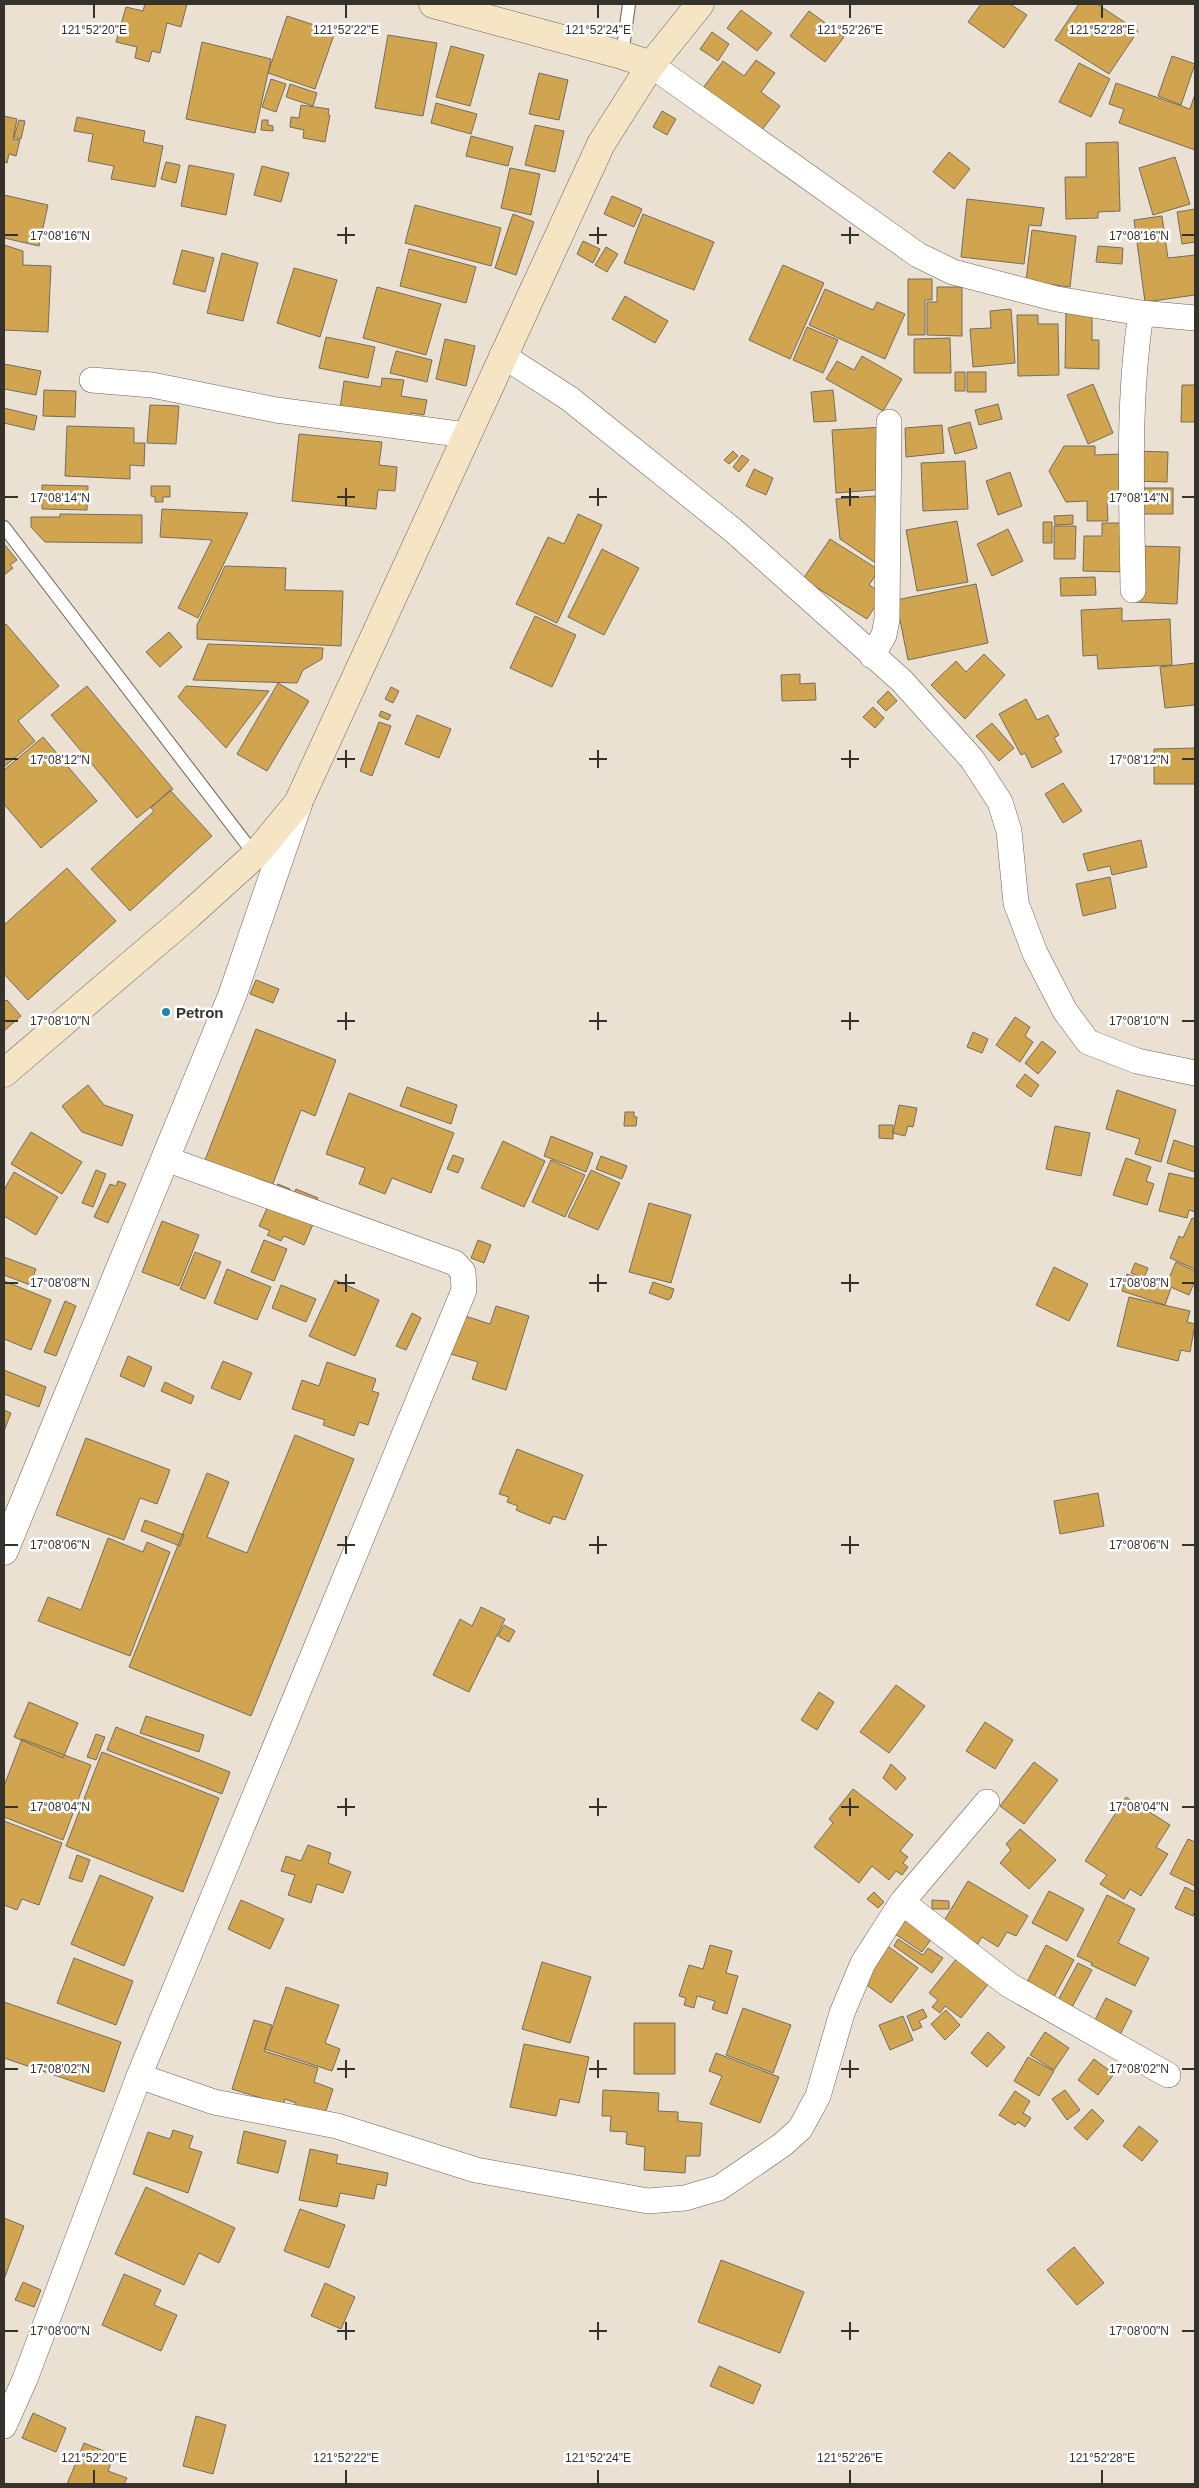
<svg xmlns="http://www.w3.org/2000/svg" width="1199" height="2488" font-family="Arial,sans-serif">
<rect width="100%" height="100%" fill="#eae1d2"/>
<path fill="#d1a44f" stroke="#756d5f" d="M145 4H187L181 27 167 23 160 53 152 51 149 62 135 58 137 47 116 42 126 7 143 11Z
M981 4H1010L1027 15 1004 48 968 22Z
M1079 4H1097L1138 31 1109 74 1055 40Z
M741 10 772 33 757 51 727 28Z
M809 11 844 37 825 62 790 36Z
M287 16 335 32 315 89 268 73Z
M712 32 729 44 718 61 700 49Z
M388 35 437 43 423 116 375 108Z
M202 42 271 59 255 133 186 119Z
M451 46 484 55 470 106 436 97Z
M1172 56 1195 64 1181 105 1158 96Z
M756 60 775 73 761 92 780 106 759 134 700 92 723 61 744 76Z
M1079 63 1110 79 1091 117 1059 102Z
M539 73 568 80 559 120 529 114Z
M271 79 286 84 276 112 262 107Z
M1116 83 1190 109 1195 94V150L1119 123 1124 109 1109 104Z
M290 84 317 93 313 106 286 97Z
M436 103 477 114 471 134 431 123Z
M301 105 329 109 328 115H330L325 142 303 138 304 130 290 127 291 117 299 118Z
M662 111 676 119 667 135 653 127Z
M4 116 17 119 13 139 20 140 16 156 9 154 7 163 4 162Z
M77 117 145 131 143 142 163 146 155 187 111 179 114 166 88 161 93 134 74 131Z
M19 120 25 121 21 139 14 137Z
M262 120H268V125L273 126V131L261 130Z
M535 125 564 131 555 172 525 165Z
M471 136 513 147 508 166 466 156Z
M1118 142 1120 211 1098 212V218L1066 219 1065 177H1086V143Z
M949 152 970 169 954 189 933 172Z
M1175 157 1190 204 1153 215 1139 168Z
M166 162 180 165 176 183 161 179Z
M189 165 234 174 226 215 181 206Z
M262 166 289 173 281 202 254 195Z
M510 168 540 174 531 215 501 208Z
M4 195 48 205 39 246 4 238Z
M612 196 642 209 634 227 604 214Z
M967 199 1044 208 1041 226 1029 225 1024 264 961 257Z
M415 205 501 228 491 266 405 243Z
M1195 209V242L1182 244 1177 212Z
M513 214 534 222 516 275 495 268Z
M643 214 714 242 694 290 624 263Z
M1162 216 1168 258 1195 255V295L1145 302 1134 220Z
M1032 230 1076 236 1070 287 1026 281Z
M583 241 600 249 593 263 577 254Z
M4 245 23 251V265L51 266 48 332 4 330Z
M1098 246 1123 248 1122 264 1096 262Z
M606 247 618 254 607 272 595 265Z
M409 249 476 267 466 303 400 286Z
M182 250 214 258 205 292 173 284Z
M222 253 258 263 243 321 207 313Z
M783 265 824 283 790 359 749 340Z
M294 268 337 280 320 337 277 323Z
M908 279H932V300H925V335H908Z
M377 287 441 304 426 355 363 338Z
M937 287H962V336L927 335V302H937Z
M825 289 873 310 877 302 905 314 885 359 809 325Z
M625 296 668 321 655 343 612 319Z
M1011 309 1015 363 973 367 970 329 991 328 990 311Z
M1066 311H1092V340H1099V369L1065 368Z
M1017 315H1038V324H1058L1059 375 1018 376Z
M807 327 838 340 823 373 793 360Z
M326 337 375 347 368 378 319 368Z
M950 338 951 373H914V339Z
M445 339 475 346 466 386 436 379Z
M396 351 432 360 427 382 390 373Z
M862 356 902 379 883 411 826 379 837 361 854 370Z
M4 364 41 371 36 395 4 389Z
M955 372H965V391H955Z
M967 372H986V392H967Z
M382 378 404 380 401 396 427 400 424 415 411 413 409 425 339 415 344 381 381 387Z
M1093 384 1113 433 1088 444 1067 395Z
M1182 385H1195V422H1181Z
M44 390 76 391 75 417 43 416Z
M833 390 836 421 814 422 811 392Z
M998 404 1002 419 979 425 975 410Z
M150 405 179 406 176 444 147 443Z
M4 408 37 416 34 430 4 423Z
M970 422 977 448 955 454 948 428Z
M942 425 944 453 906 457 905 428Z
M67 426 134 428V443H145L144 466 130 465V479L65 476Z
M884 427 888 489 836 493 832 430Z
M299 434 382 442 379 465 397 467 395 491 378 490 376 509 292 501Z
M1064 446H1095V455L1120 454 1121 501 1107 502 1108 521H1087V501L1066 502 1049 471Z
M733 451 738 456 729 464 724 460Z
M1134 451 1168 452 1167 482 1132 481Z
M742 455 749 460 739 472 733 467Z
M965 461 968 509 923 511 921 463Z
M754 469 773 478 766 495 746 486Z
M1010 472 1022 506 998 515 986 481Z
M42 485 88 486 87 510 42 509Z
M151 486H170V497H163V502H155V497L151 496Z
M1142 488H1173V514H1142Z
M875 496 880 566 840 539 836 499Z
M162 509 248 513 198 618 178 608 212 540 160 537Z
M60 514 142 515V543L45 542 31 527V517H60Z
M578 514 602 525 557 623 516 604 548 537 564 544Z
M1073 515V524L1055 525 1054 516Z
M957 521 968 582 917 591 906 530Z
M1043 522H1052V543H1043Z
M1102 523H1127V572L1083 571 1084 536H1102Z
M1054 526H1076L1075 559H1054Z
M1008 529 1023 561 992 576 977 544Z
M830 539 879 570 869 585 883 594 867 619 803 579Z
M4 544 17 560 10 565 13 568 4 575Z
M1136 546 1180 547 1177 604 1134 602Z
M602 549 639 568 604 635 568 617Z
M225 566 286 568 285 590 343 591 341 646 197 639V625Z
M1095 577 1096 595 1061 596 1060 578Z
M976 584 988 643 908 660 896 600Z
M1122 608V621L1170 619 1172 665 1098 669 1097 655 1083 656 1081 610Z
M535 616 576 635 552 687 510 668Z
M6 624 59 686 18 721 35 741 4 767V626Z
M169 632 182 647 160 667 146 652Z
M208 644 323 648 322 659 303 670 297 683 193 680Z
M984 654 1005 675 965 719 931 685 956 661 966 672Z
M1195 663V705L1165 708 1160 667Z
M800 674V684L815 683 816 700 782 701 781 675Z
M278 683 309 701 267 771 237 754Z
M87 686 173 789 137 818 51 715Z
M186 686 269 691 226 748 178 697Z
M391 687 399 691 393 703 385 699Z
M888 691 897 701 886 711 877 702Z
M1026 699 1037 720 1048 715 1059 735 1054 738 1062 752 1032 768 1025 753 1021 755 999 714Z
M873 707 884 718 875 728 863 717Z
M381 711 391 715 388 720 379 716Z
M417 715 451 729 439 758 405 744Z
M379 722 391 726 372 776 360 771Z
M992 723 1014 748 999 761 976 736Z
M43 737 97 801 41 848 4 804V770Z
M1195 748V784H1154V749Z
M1063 783 1082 811 1063 823 1045 794Z
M170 790 212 836 130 911 91 869 154 811 151 808Z
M1141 840 1147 867 1112 875 1110 866 1088 871 1083 854Z
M67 868 116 921 28 1000 4 974V925Z
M1110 877 1116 908 1083 916 1076 884Z
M256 980 279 989 273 1003 250 994Z
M7 1000 21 1016 4 1031V1001Z
M1015 1017 1030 1027 1025 1036 1033 1042 1020 1062 996 1045Z
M256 1029 336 1060 315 1116 301 1110 272 1186 205 1160Z
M973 1032 988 1039 982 1053 967 1047Z
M1042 1041 1056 1052 1038 1074 1025 1063Z
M1025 1074 1039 1085 1031 1097 1016 1086Z
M88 1085 104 1105 133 1115 122 1146 82 1132 62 1106Z
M407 1087 457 1105 451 1124 400 1106Z
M1117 1090 1176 1110 1161 1162 1135 1154 1140 1139 1106 1129Z
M349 1093 454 1133 431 1193 392 1178 385 1194 359 1184 365 1168 326 1154Z
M899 1105 917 1108 913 1127 908 1126 905 1136 893 1133Z
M625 1112H634V1117H637L636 1126H624Z
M879 1125H893V1139L879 1138Z
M1055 1126 1090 1133 1081 1176 1046 1169Z
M31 1132 82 1162 62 1194 11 1164Z
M551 1136 593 1153 586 1172 544 1156Z
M1174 1140 1195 1147V1172L1167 1163Z
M503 1141 545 1161 524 1207 481 1188Z
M453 1155 464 1159 458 1173 447 1169Z
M601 1156 627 1166 622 1179 596 1169Z
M1126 1158 1151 1167 1146 1181 1154 1184 1147 1205 1113 1195Z
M551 1160 585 1175 565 1217 532 1202Z
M96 1170 106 1174 93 1207 82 1203Z
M591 1170 620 1183 598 1230 568 1217Z
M14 1172 58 1197 36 1235 4 1216V1190Z
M1169 1173 1195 1179V1212L1189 1210 1187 1218 1159 1211Z
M118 1181 126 1184 108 1223 94 1217 110 1184 116 1186Z
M278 1184 290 1189 287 1195 293 1197 296 1189 318 1198 315 1206 320 1208 304 1245 284 1236 281 1241 267 1235 270 1231 259 1226Z
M649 1203 691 1215 671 1283 629 1272Z
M1192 1218 1195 1219V1269L1170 1258 1179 1236 1183 1238Z
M162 1221 199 1235 179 1286 142 1272Z
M264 1240 287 1249 274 1281 251 1272Z
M478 1240 491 1245 484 1263 471 1258Z
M195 1252 221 1262 205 1299 180 1289Z
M4 1257 36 1269 30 1285 4 1275Z
M1176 1262 1195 1271V1281L1189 1295 1166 1285Z
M1135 1263 1148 1268 1144 1278 1131 1273Z
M1054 1267 1088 1284 1069 1321 1036 1305Z
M227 1269 271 1287 257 1320 214 1303Z
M1127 1274 1171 1288 1165 1305 1122 1291Z
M335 1280 379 1300 355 1356 309 1336Z
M4 1281 51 1300 31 1350 4 1339Z
M653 1282 674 1289 671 1298 668 1300 649 1293Z
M281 1285 316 1299 306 1322 272 1308Z
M1129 1297 1190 1311 1187 1322 1195 1324 1190 1352 1181 1350 1178 1361 1117 1346Z
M65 1301 76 1306 56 1356 44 1352Z
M496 1306 529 1316 506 1390 472 1379 478 1362 444 1352 456 1313 490 1324Z
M412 1313 421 1318 406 1350 396 1346Z
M128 1356 152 1367 144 1387 120 1376Z
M223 1361 252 1373 240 1400 211 1388Z
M327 1362 376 1379 372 1391 379 1393 368 1425 359 1422 354 1436 323 1425 325 1420 292 1409 302 1380 319 1386Z
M4 1370 46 1387 39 1407 4 1394Z
M165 1382 194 1396 191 1404 161 1391Z
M4 1410 11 1413 4 1431Z
M295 1435 354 1459 251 1716 129 1667 207 1473 229 1482 207 1537 247 1553Z
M86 1438 170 1470 157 1504 140 1498 124 1540 56 1515Z
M517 1449 583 1475 565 1520 553 1516 550 1524 516 1510 518 1506 507 1502 509 1497 499 1494Z
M1098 1493 1104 1526 1060 1534 1054 1501Z
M145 1520 184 1535 180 1546 141 1531Z
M108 1538 143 1552 147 1542 170 1552 130 1656 38 1621 48 1597 81 1610Z
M481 1607 505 1619 469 1692 433 1675 460 1619 472 1626Z
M504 1625 515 1631 509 1642 498 1636Z
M896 1685 925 1706 889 1753 860 1732Z
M819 1692 834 1702 817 1730 801 1720Z
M29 1702 78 1723 63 1758 14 1737Z
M146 1716 204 1735 199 1752 140 1733Z
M985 1722 1013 1740 995 1769 966 1751Z
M116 1727 230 1772 222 1794 107 1750Z
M96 1734 105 1737 96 1760 87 1757Z
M22 1739 91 1765 63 1840 4 1817V1786Z
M102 1752 219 1798 183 1892 66 1846Z
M1034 1762 1058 1780 1024 1824 1000 1806Z
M891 1764 906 1778 896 1790 883 1778Z
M853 1789 913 1835 900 1851 908 1857 903 1863 908 1867 902 1875 896 1871 889 1880 872 1866 859 1883 814 1847 833 1823 829 1819Z
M1126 1797 1170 1825 1156 1847 1168 1854 1141 1896 1130 1889 1124 1899 1100 1884 1107 1875 1085 1861Z
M4 1821 62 1843 39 1905 22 1899 17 1910 4 1905Z
M1020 1829 1056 1860 1029 1889 1000 1863 1011 1850 1006 1844Z
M1188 1839 1195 1842V1886L1170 1874Z
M308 1845 331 1853 328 1863 351 1872 343 1893 317 1884 311 1903 288 1895 295 1875 281 1871 286 1856 301 1861Z
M77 1855 90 1860 82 1882 69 1878Z
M100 1875 153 1897 124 1966 71 1944Z
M968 1881 1028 1916 1016 1936 1007 1932 998 1947 982 1937 976 1947 941 1926Z
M1185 1887 1195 1892V1910L1193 1916 1175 1908Z
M1049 1891 1084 1909 1067 1941 1032 1923Z
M874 1892 884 1902 878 1908 867 1899Z
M1107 1895 1135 1909 1118 1943 1149 1958 1135 1986 1091 1965 1092 1963 1077 1956Z
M241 1900 284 1919 270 1949 228 1929Z
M932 1900 949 1901V1909H932Z
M905 1920 932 1938 922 1952 895 1934Z
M898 1939 923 1955 928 1948 943 1958 932 1973 894 1946Z
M885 1944 918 1968 891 2003 864 1983Z
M710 1945 732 1951 726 1973 738 1976 727 2014 712 2009 715 2001 697 1996 694 2008 684 2005 686 1998 679 1996 689 1965 703 1969Z
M1046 1945 1074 1960 1050 2004 1023 1990Z
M961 1953 993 1978 961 2018 945 2006 940 2013 932 2007 938 2000 929 1993Z
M74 1958 133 1981 116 2025 57 2003Z
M542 1962 591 1977 570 2043 522 2029Z
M1078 1963 1092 1970 1071 2009 1057 2002Z
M286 1987 339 2005 325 2043 340 2049 332 2071 265 2049Z
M1106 1998 1132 2011 1119 2037 1093 2024Z
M4 2002 121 2042 104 2092 4 2058Z
M743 2008 791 2025 773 2073 726 2055Z
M923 2009 927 2017 919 2021 922 2027 913 2031 907 2016Z
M946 2010 960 2025 945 2040 931 2024Z
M903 2016 913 2040 890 2050 879 2025Z
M254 2020 272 2025 264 2051 318 2068 314 2082 333 2089 324 2117 295 2108 296 2103 285 2099 283 2105 232 2089Z
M634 2023H675V2074H634Z
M988 2032 1005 2047 987 2067 971 2053Z
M1045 2032 1069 2048 1054 2070 1030 2055Z
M524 2044 589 2057 579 2103 560 2099 556 2116 510 2107Z
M716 2053 779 2077 760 2123 710 2104 722 2076 709 2071Z
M1028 2057 1054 2071 1039 2096 1014 2081Z
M1094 2059 1114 2074 1098 2095 1078 2080Z
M603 2090 659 2093 658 2111 678 2112V2121L702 2123 700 2156H686L685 2173 644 2170 645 2147 626 2144 627 2132 610 2131 611 2116H602Z
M1065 2090 1080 2110 1067 2120 1052 2099Z
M1015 2091 1030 2101 1023 2113 1031 2118 1025 2127 1018 2122 1015 2125 999 2115Z
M1092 2109 1104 2121 1087 2140 1074 2128Z
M1139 2126 1158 2141 1142 2161 1123 2146Z
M173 2130 193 2136 189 2148 202 2152 188 2193 133 2174 148 2132 170 2139Z
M244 2131 286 2141 278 2173 237 2163Z
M310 2149 338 2155 336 2163 388 2173 386 2186 377 2184 374 2199 340 2193 337 2207 299 2200Z
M146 2187 235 2228 219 2263 199 2253 184 2285 115 2254Z
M300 2209 345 2225 329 2268 284 2251Z
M4 2218 24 2226 4 2279Z
M1074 2247 1104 2283 1077 2305 1047 2270Z
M721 2260 804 2292 780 2353 698 2322Z
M124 2274 161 2290 154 2305 177 2315 161 2351 102 2325Z
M23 2282 41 2290 34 2307 15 2300Z
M325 2283 355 2297 341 2329 311 2316Z
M719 2366 761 2385 753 2404 710 2386Z
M33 2413 66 2428 56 2452 22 2438Z
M196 2416 226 2425 213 2474 183 2466Z
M84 2443 114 2455 108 2471 127 2478 124 2484H67Z"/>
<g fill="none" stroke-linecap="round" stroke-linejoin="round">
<defs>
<path id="service" d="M622 55 629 4
M4 527 255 855"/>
<path id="minor" d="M651 65 918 255 953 272 1057 299 1141 313 1195 318
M502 355 570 399 734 531 902 681 972 759 1000 802 1009 831 1016 903 1035 953 1065 1011 1088 1042 1137 1061 1195 1073
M92 380 152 385 276 410 466 435
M1133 590C1132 497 1127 405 1141 313
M872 656 884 635 887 619 889 422
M902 1902 1009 1985 1168 2075
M139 2076 214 2102 337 2126 476 2170 648 2201 685 2198 719 2188 782 2145 800 2129 818 2096 842 2013 863 1963 902 1902 987 1802
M4 2426 25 2379 139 2076 464 1290 463 1272 455 1263 166 1159"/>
<path id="tertiary" d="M4 1551 232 996 298 804"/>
<path id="secondary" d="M433 4 622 55 651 65
M4 1073 189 915 255 855 298 803 601 144 651 65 700 4"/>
</defs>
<use href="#service" stroke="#6b6355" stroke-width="14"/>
<use href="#minor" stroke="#6b6355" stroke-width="26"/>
<use href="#tertiary" stroke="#6b6355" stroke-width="29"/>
<use href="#secondary" stroke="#6b6355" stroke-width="29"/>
<use href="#service" stroke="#fff" stroke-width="12"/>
<use href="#minor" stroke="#fff" stroke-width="25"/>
<use href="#tertiary" stroke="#fff" stroke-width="28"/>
<use href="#secondary" stroke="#f5e5c5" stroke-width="28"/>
</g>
<path fill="none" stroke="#35322c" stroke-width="2" d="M94 5V18M346 5V18M598 5V18M850 5V18M1102 5V18M346 227V244M598 227V244M850 227V244M5 235H18M337 235H355M589 235H607M841 235H859M1182 235H1194M346 488V506M598 488V506M850 488V506M5 497H18M337 497H355M589 497H607M841 497H859M1182 497H1194M346 750V768M598 750V768M850 750V768M5 759H18M337 759H355M589 759H607M841 759H859M1182 759H1194M346 1012V1030M598 1012V1030M850 1012V1030M5 1021H18M337 1021H355M589 1021H607M841 1021H859M1182 1021H1194M346 1274V1292M598 1274V1292M850 1274V1292M5 1283H18M337 1283H355M589 1283H607M841 1283H859M1182 1283H1194M346 1536V1554M598 1536V1554M850 1536V1554M5 1545H18M337 1545H355M589 1545H607M841 1545H859M1182 1545H1194M346 1798V1816M598 1798V1816M850 1798V1816M5 1807H18M337 1807H355M589 1807H607M841 1807H859M1182 1807H1194M346 2060V2078M598 2060V2078M850 2060V2078M5 2069H18M337 2069H355M589 2069H607M841 2069H859M1182 2069H1194M346 2322V2340M598 2322V2340M850 2322V2340M5 2331H18M337 2331H355M589 2331H607M841 2331H859M1182 2331H1194M94 2470V2483M346 2470V2483M598 2470V2483M850 2470V2483M1102 2470V2483"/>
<circle fill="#1f85af" stroke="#fff" stroke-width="2" cx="166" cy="1012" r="5"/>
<g text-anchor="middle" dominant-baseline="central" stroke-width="5" stroke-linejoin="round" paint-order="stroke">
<g font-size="15" font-weight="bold" fill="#35322c" stroke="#fff" text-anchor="start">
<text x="176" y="1012">Petron</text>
</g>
</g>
<g font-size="12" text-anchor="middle" fill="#35322c" stroke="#fff" stroke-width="5" stroke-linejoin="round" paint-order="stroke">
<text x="94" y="34">121°52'20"E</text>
<text x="346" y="34">121°52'22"E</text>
<text x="598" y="34">121°52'24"E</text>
<text x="850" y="34">121°52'26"E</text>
<text x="1102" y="34">121°52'28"E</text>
<text x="60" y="240">17°08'16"N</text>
<text x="1139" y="240">17°08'16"N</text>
<text x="60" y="502">17°08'14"N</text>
<text x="1139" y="502">17°08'14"N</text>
<text x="60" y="764">17°08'12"N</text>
<text x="1139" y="764">17°08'12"N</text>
<text x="60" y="1025">17°08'10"N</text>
<text x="1139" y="1025">17°08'10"N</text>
<text x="60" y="1287">17°08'08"N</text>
<text x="1139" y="1287">17°08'08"N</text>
<text x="60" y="1549">17°08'06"N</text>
<text x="1139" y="1549">17°08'06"N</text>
<text x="60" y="1811">17°08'04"N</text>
<text x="1139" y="1811">17°08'04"N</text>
<text x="60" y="2073">17°08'02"N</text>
<text x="1139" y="2073">17°08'02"N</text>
<text x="60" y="2335">17°08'00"N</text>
<text x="1139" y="2335">17°08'00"N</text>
<text x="94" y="2462">121°52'20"E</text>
<text x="346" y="2462">121°52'22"E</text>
<text x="598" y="2462">121°52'24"E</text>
<text x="850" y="2462">121°52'26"E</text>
<text x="1102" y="2462">121°52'28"E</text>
</g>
<rect width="1199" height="2488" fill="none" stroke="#35322c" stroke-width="10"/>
</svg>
